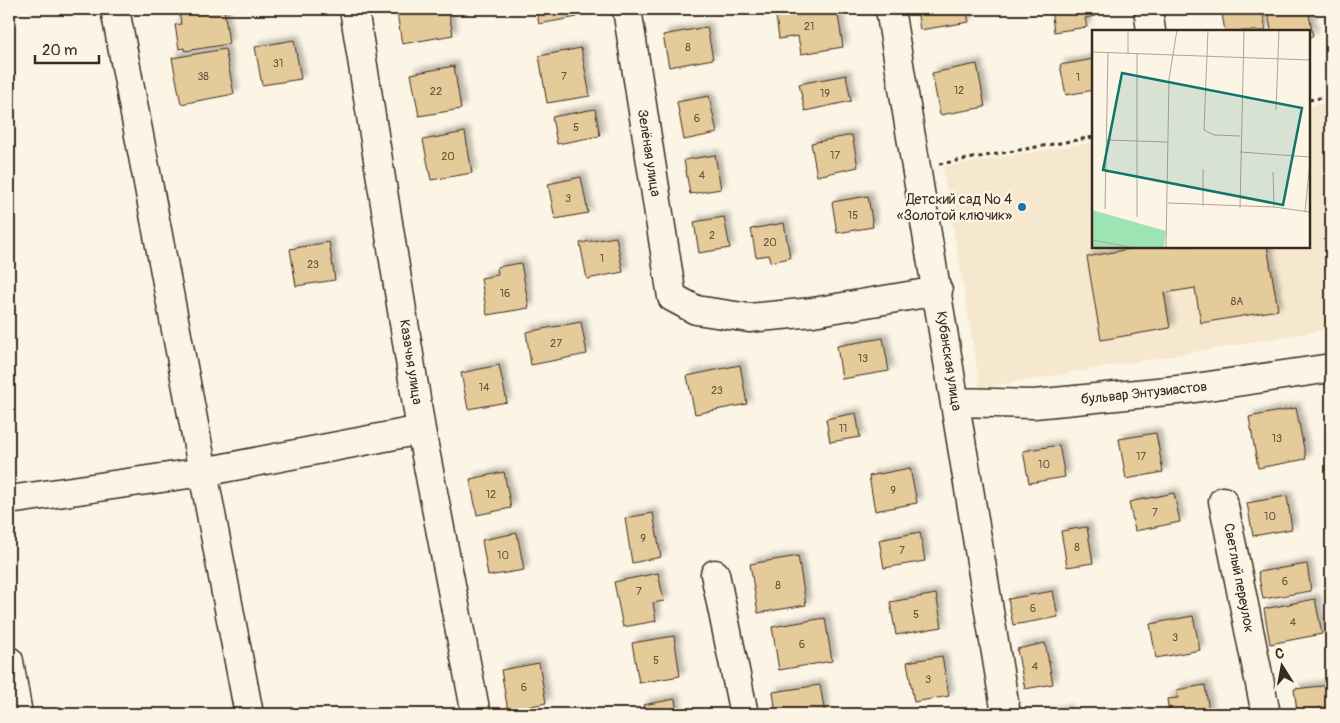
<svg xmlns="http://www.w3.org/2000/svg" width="1340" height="723" font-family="Pangolin,sans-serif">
<defs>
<filter id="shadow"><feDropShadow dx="4.5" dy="-4.5" stdDeviation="2.5" flood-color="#0004"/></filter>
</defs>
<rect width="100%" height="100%" fill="#fcf5e5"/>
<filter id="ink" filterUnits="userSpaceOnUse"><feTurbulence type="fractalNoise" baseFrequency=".02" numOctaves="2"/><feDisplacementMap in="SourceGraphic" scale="10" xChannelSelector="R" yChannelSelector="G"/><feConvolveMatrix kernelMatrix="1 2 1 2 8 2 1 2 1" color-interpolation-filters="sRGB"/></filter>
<g filter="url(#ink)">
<path fill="#f5e8ce" d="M1331 102V329L980 388 943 167 1094 142V246H1309V106Z"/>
<path fill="#e5ca9a" stroke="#3b2a1e" filter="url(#shadow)" d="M179 9H224L229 44 185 51 184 48 179 49 175 25 181 24Z
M423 9H448L453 35 402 44 397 13Z
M536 9H575L577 17 539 24Z
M822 9H837L843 47 801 54 798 36 779 39 776 16Z
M917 9H966L969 22 920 30Z
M1051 9H1094L1095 16 1085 18 1087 27 1054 32Z
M1221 9H1262L1266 31H1225Z
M1268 9H1308L1313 36 1309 37V31H1271Z
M707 27 713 59 669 67 663 35Z
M294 40 301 79 262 85 255 47Z
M581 48 590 96 547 103 539 56Z
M225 49 234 94 181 104 172 58Z
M1094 59V90L1066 95 1060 65Z
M977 64 985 107 940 115 932 73Z
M454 66 461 109 419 116 411 74Z
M846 75 851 101 805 111 799 84Z
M709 96 717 133 684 140 677 102Z
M595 109 600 136 557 144 552 117Z
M465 132 472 173 431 180 423 140Z
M852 135 858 167 817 176 811 143Z
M715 155 721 189 690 194 684 160Z
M581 177 588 213 555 219 548 184Z
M868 196 873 227 837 233 832 202Z
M724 217 730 248 699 253 694 222Z
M784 223 790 258 770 262 769 255 756 257 751 229Z
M616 237 623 272 587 279 580 243Z
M329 242 335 280 296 286 290 249Z
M1145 246H1267L1278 310 1201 323 1195 288 1164 293 1170 328 1101 340 1087 257Z
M521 263 529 308 487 315 481 278 498 275 497 267Z
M581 322 587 354 531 365 526 332Z
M883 338 889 371 842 379 837 346Z
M499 365 507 402 468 409 461 373Z
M740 365 747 404 695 414 687 376Z
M1296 408 1306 459 1258 468 1249 417Z
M856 413 860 437 830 442 826 419Z
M1156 433 1163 472 1126 479 1119 439Z
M1059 445 1065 477 1029 483 1023 451Z
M910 468 917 503 875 511 869 476Z
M504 472 511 508 477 515 470 479Z
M1174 493 1180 522 1135 531 1129 502Z
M1287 496 1292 529 1253 536 1247 503Z
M653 513 661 557 632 563 625 518Z
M1087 527 1093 563 1067 567 1061 531Z
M920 532 925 561 884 568 879 540Z
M517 533 524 570 488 576 482 540Z
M798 556 806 605 758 613 750 564Z
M1307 564 1311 591 1263 599 1258 572Z
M658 573 664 601 653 603 656 621 623 627 614 582Z
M1053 591 1058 617 1013 625 1008 599Z
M936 594 942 627 896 635 890 602Z
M1315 599 1322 634 1270 644 1264 609Z
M1193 616 1200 650 1156 658 1150 624Z
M825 618 832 661 779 670 772 627Z
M674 636 680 676 639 683 632 643Z
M1045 643 1053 684 1025 689 1017 649Z
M942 656 949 696 914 702 907 662Z
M539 663 546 703 508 711 501 670Z
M820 685 825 714H776L773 692Z
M1205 685 1209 712 1200 714H1169L1167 699 1178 698 1176 690Z
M1331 685V706L1297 711 1294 689Z
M675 699 677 714H645L643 705Z
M1068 710 1069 714H1040Z"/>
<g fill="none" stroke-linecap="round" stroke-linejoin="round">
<defs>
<path id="minor" d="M115 9 249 714
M354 9 421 430 476 714
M627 9 672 297 696 310 749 318 813 312 938 291
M890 9 1006 714
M1148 9 1151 31
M956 402 1034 404 1188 389 1331 368
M9 500 203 472 421 430
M1223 501 1266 714
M715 574 744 714
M9 661 18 714"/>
</defs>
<use href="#minor" stroke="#3b2a1e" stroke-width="31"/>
<path stroke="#3b2a1e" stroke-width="3" stroke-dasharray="4 4" stroke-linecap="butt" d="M1309 100 1331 96
M939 164 1094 137"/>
<use href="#minor" stroke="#fcf5e5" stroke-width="28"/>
</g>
</g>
<circle fill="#1f6fb2" stroke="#fcf5e5" stroke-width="2" cx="1022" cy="207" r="5"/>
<g text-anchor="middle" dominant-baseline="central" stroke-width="4.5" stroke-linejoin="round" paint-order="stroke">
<g font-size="11" fill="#66523d">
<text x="809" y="26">21</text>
<text x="688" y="47">8</text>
<text x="278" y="63">31</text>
<text x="203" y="76">38</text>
<text x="564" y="76">7</text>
<text x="1078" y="77">1</text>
<text x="959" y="90">12</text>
<text x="436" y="91">22</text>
<text x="825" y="93">19</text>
<text x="697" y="118">6</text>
<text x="576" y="127">5</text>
<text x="835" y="155">17</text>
<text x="448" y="156">20</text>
<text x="702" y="175">4</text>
<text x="568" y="198">3</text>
<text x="853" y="215">15</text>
<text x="712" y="235">2</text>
<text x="770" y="242">20</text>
<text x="602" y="258">1</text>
<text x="313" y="264">23</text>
<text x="505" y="293">16</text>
<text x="1237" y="301">8А</text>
<text x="556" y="343">27</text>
<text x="863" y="358">13</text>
<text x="484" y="387">14</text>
<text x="717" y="390">23</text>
<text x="843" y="428">11</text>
<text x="1277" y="438">13</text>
<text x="1141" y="456">17</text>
<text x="1044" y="464">10</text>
<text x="893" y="490">9</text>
<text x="491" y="494">12</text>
<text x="1155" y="512">7</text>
<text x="1270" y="516">10</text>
<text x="643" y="538">9</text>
<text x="1077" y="547">8</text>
<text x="902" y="550">7</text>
<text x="503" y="555">10</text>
<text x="1285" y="581">6</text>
<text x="778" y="585">8</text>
<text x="639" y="591">7</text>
<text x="1033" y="608">6</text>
<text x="916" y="614">5</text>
<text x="1293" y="622">4</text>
<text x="1175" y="637">3</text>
<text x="802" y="644">6</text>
<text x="656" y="660">5</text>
<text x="1035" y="666">4</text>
<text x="928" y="679">3</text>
<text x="524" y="687">6</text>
</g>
<g font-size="14" fill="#3b2a1e" stroke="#fcf5e5">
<text transform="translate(649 153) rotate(81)">Зелёная улица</text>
<text transform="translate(949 361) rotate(81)">Кубанская улица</text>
<text transform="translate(411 362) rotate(81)">Казачья улица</text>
<text transform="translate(1144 393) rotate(-6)">бульвар Энтузиастов</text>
<text transform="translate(1239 578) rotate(79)">Светлый переулок</text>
</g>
<g font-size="14" fill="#3b2a1e" stroke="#fcf5e5" text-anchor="end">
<text x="1012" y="199">Детский сад № 4<tspan x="1012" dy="16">«Золотой ключик»</tspan></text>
</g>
</g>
<g transform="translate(1092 30)">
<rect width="218" height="218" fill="#fcf5e5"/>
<path d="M0 180 74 201 72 217H0Z" fill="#9ce4b3"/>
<path fill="none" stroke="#afa495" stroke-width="1" d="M116 0 112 100 122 105 148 106M0 22 218 30M36 23V0M184 80 187 0M14 110 75 112M148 122 218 127M111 139V176M181 142 182 177M76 173 182 177 218 182M148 178 152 0M13 179 16 23M213 182 218 131M45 187V23M0 210 38 217M74 217 77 49 85 0"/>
<path fill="#0f766e" fill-opacity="0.15" stroke="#0f766e" stroke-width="2.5" d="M30 43 210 78 191 175 11 140Z"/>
<rect width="218" height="218" fill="none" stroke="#3b2a1e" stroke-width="2.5"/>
</g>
<rect width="1340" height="723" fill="none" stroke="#fcf5e5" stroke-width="30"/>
<rect x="15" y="15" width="1310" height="693" fill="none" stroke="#3b2a1e" stroke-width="2" filter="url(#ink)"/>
<g transform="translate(1282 666) rotate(349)" stroke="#fcf5e5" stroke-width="4" paint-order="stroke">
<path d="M0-4L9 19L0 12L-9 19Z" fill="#3b2a1e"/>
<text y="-8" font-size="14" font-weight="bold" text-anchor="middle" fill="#3b2a1e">С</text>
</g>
<path d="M35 55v8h64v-8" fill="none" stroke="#3b2a1e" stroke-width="2.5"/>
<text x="42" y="55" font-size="15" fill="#3b2a1e" stroke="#fcf5e5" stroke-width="4" paint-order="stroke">20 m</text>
</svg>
